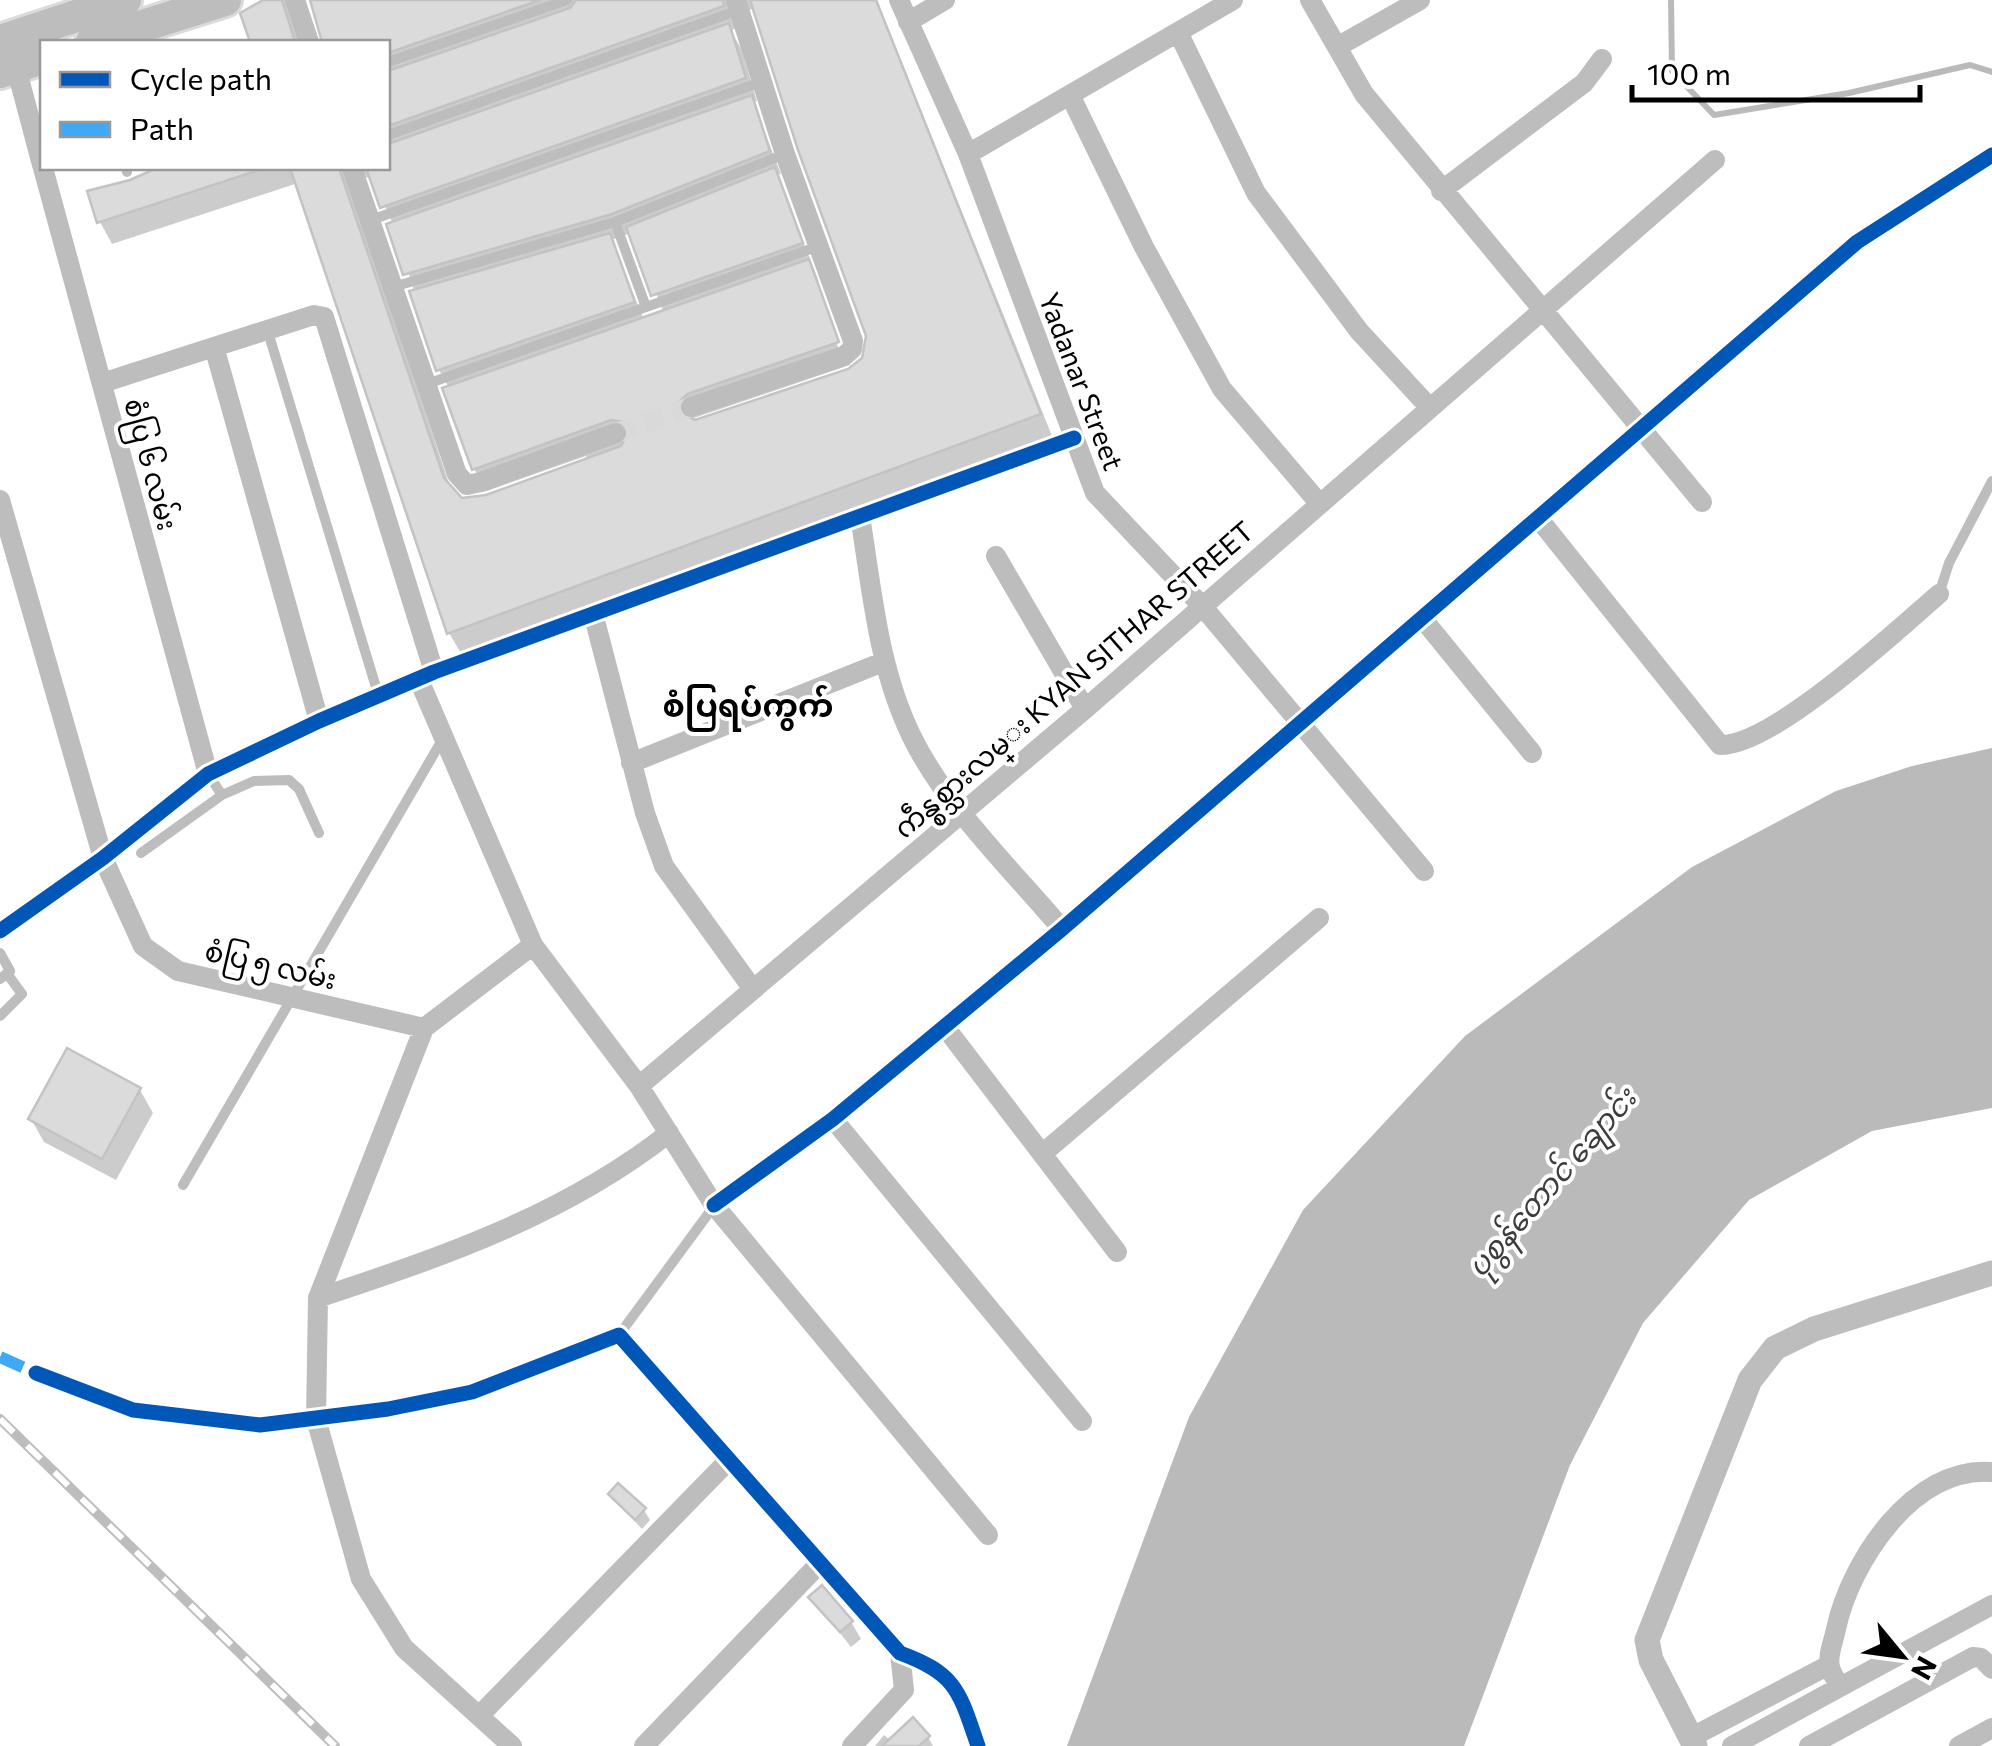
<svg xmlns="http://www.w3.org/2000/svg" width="1992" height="1746" font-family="Commissioner,'Noto Sans Myanmar',sans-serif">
<rect width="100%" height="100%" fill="#fff"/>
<path fill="#bababa" d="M1992 748V1108L1872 1131 1749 1200 1643 1323 1570 1465 1464 1746H1067L1189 1417 1303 1210 1465 1036 1692 867 1836 791 1912 766Z"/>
<path fill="#0003" fill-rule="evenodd" d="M270 0H285L295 17 298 42H252L243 13Z
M309 0H877L1052 436 462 655 449 633 298 183 112 244 100 222 131 183 173 168H388V42H323ZM755 8 868 336V352L850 371 692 424 691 419 850 365 845 353 841 355 814 282H819L777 175 781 174 753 102 757 101 741 48 730 30 735 29 737 14ZM362 176 372 179 393 224 439 370 449 388 474 469 487 491 586 456 588 461 469 501 452 492 350 188ZM631 233 664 313 644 320 611 240Z
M140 1090 153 1113 116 1180 44 1142 31 1119Z
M611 1495 644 1510 650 1520 642 1529Z
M812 1598 851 1622 861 1639 851 1647Z
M884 1735 891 1741 928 1737 933 1746H875Z"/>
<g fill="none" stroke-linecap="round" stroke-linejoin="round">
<path stroke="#bababa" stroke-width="6" d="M1671 0 1672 71 1714 115 1849 93 1970 65 1992 72"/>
</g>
<path fill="#dbdbdb" stroke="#c3c3c3" stroke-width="2.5" d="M263 0H282L295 42H250L240 13Z
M310 0H540L388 53V42H322Z
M576 0H723L724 6 388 126V71L570 8Z
M750 0H876L1041 414 447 634 290 168H339L444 478 462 498 486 495 621 446 629 429 624 422 611 420 472 470 442 388 809 259 839 342 687 394 678 403V412L695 420 848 369 862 358 866 336 798 150Z
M729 23 746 78 380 208 366 168H388V144Z
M752 95 770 151 612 214 403 275 386 224Z
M775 167 803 243 651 296 626 227Z
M157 168H255L256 171 97 223 87 191 130 180Z
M610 233 635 302 436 371 409 291Z
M67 1048 141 1088 102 1159 28 1119Z
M618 1483 646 1508 635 1520 608 1494Z
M822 1585 853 1621 840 1632 808 1597Z
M913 1717 930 1736 919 1746H882Z"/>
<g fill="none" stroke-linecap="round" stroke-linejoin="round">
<path stroke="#d9d9d9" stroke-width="20" stroke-dasharray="20 10" stroke-linecap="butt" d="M616 433 691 407"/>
<defs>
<path id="primary" d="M0 41 125 0
M92 42 225 0
M0 72 42 58"/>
</defs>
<use href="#primary" stroke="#dbdbdb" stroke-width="38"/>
<path stroke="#bdbdbd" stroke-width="10" d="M388 62 567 0
M388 135 739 10
M126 168 127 172
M371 220 764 81
M615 222 646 307 819 246
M393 287 615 222 785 154
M268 332 379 697
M427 384 646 307
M1939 594 1949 563 1992 481
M208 774 222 795 254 781 289 780 299 789 319 833
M141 853 222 795
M0 953 10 971 0 979
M0 1016 22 994 8 975
M183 1185 442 740
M619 1335 714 1206"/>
<path stroke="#bdbdbd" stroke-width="20" d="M295 0 309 42
M899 0 968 154 1095 493 1203 607 1424 871
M1310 0 1364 94 1702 502
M908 22 945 0
M1178 32 1256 193 1359 331 1430 408
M1337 47 1420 0
M16 67 42 165
M1070 95 1144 247 1222 389 1319 503
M968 154 1233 0
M43 168 208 774
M352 168 457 474 467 485 481 482 616 433
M1441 191 1584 83 1602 59
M215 350 319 721
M102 383 314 315 324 317 434 672
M691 407 844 356 852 349 853 341 785 154 736 0
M0 500 103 858 143 946 178 971 424 1028 533 945
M860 516C872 590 878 668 912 737 945 805 1013 871 1062 929
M1538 518 1720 745C1773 746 1896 631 1939 594
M996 556 1085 709
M593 613 645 813 664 866 752 988
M1422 618 1532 753
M419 680 533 945 639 1086 714 1205 988 1535
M631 763 883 662
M0 931 103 858 208 774 319 721 434 672 1074 438
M945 1027 1117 1252
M639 1086 1085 709 1715 160
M833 1119 1082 1421
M1042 1154 1319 918
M714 1205 833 1119 1062 929 1857 242 1992 155
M318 1298 424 1028
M36 1373 133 1410 260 1425 388 1409 472 1392 619 1335 900 1653C957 1674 959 1691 978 1746
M1992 1472C1913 1465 1850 1563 1836 1629 1834 1640 1827 1656 1830 1667 1831 1673 1837 1681 1840 1687L1992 1605
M480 1715 728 1461
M1690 1738 1829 1665
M512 1746 404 1648 361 1579 316 1419 318 1298C442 1257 565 1215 669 1133
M644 1746 820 1563
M852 1746 904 1690 900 1653
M1732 1746 1840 1687
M1809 1746 1973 1657 1981 1658 1992 1669
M1959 1746 1992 1728"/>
<path stroke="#bdbdbd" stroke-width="25" d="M1695 1746 1651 1660 1647 1640 1750 1380 1775 1348 1814 1329 1992 1273"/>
<use href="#primary" stroke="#bdbdbd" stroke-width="32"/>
<defs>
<path id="rail" d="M0 1419 335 1746"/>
</defs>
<use href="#rail" stroke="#bdbdbd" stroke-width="10"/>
<use href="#rail" stroke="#fff" stroke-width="6" stroke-dasharray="19" stroke-linecap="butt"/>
<path stroke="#3fa9f5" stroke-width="12" stroke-dasharray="25 12" stroke-linecap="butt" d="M0 1357 36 1373"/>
<defs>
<path id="cycleway" d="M0 931 103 858 208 774 319 721 434 672 1074 438
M714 1205 833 1119 1062 929 1857 242 1992 155
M36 1373 133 1410 260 1425 388 1409 472 1392 619 1335 900 1653C957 1674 959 1691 978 1746"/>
</defs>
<use href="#cycleway" stroke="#fff" stroke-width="21"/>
<use href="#cycleway" stroke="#0057b8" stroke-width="15"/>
</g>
<g text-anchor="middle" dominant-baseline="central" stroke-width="8" stroke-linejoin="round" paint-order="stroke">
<g font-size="28" fill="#000" stroke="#fff">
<text transform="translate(1082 381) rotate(69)">Yadanar Street</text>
<text transform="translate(152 464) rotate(75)">စံပြ ၆ လမ်း</text>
<text transform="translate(1073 679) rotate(-41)">ကဵန္စစ္သားလမ္း KYAN SITHAR STREET</text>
<text transform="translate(271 964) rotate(13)">စံပြ ၅ လမ်း</text>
</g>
<g font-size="30" font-style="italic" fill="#3d3d3d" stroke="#fff">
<text transform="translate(1550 1181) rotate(-49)">ပုစွန်တောင် ချောင်း</text>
</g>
<g font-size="32" font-weight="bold" fill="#000" stroke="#fff">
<text x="748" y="704">စံပြရပ်ကွက်</text>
</g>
</g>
<rect x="40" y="40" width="350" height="130" fill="#ffffff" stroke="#999999" stroke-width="2.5"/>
<rect x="60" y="72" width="50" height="15" fill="#0057b8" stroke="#999999" stroke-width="2.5"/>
<text x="130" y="90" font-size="30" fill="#000000">Cycle path</text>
<rect x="60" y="122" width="50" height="15" fill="#3fa9f5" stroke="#999999" stroke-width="2.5"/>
<text x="130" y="140" font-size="30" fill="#000000">Path</text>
<g transform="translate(1902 1656) rotate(119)" stroke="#ffffff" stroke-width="8" paint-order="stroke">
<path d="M0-8L18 38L0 25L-18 38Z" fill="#000000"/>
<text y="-15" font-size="28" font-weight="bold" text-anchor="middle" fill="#000000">N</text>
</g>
<path d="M1632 85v15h288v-15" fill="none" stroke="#000000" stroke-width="5"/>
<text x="1647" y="85" font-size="30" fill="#000000" stroke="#ffffff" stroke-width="8" paint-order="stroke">100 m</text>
</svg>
